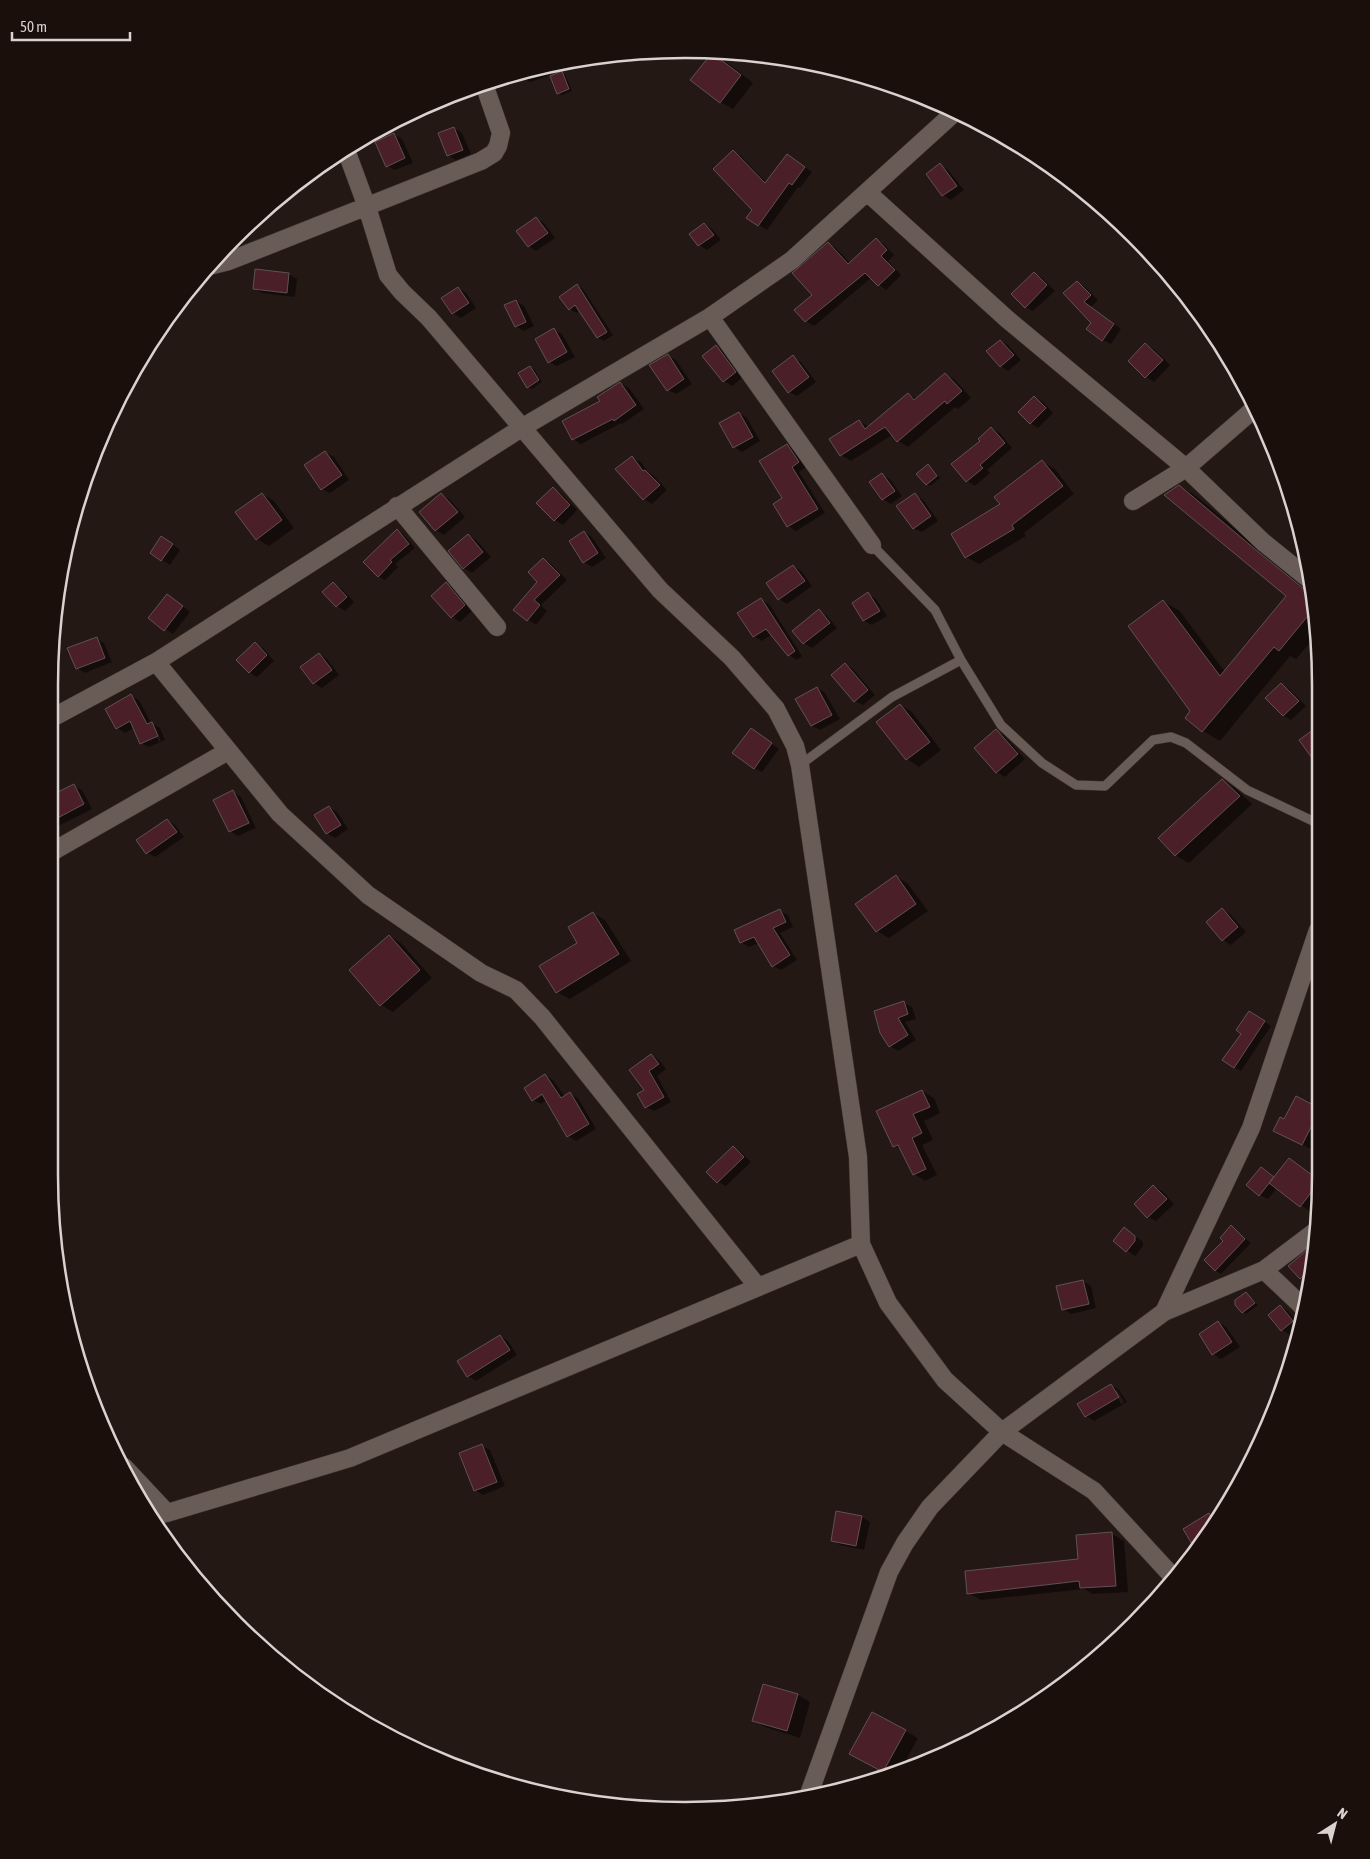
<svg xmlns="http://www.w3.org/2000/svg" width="1370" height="1859" font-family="'Asap Condensed',sans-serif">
<rect width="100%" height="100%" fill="#241814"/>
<path fill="#0007" fill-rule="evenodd" d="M712 54 725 61 753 83 733 109 720 102Z
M544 66 548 76 530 82 522 78 520 71Z
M561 72 565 74 572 91 562 95 558 93Z
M454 128 462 133 471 154 456 160 448 155Z
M394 134 402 139 413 163 395 170 387 166Z
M733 151 741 156 767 183 795 160 812 172 800 188 798 187 767 230 748 218 754 209Z
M940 165 948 170 964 190 951 200 943 195 928 174Z
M536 218 544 223 555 238 536 251 528 246Z
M704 224 712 229 721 240 707 250 699 245 691 235Z
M876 239 884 244 894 255 888 261 901 275 886 290 871 278 814 326 806 321 796 310 814 295 828 243 836 248 850 263Z
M1034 273 1042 278 1055 291 1033 311 1025 307Z
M289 274 297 279 295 297 262 293 254 288Z
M1077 282 1085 287 1098 300 1091 307 1121 329 1111 344 1103 340 1092 323 1065 293Z
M577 285 583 289 613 335 604 341 598 338 580 310 576 313 570 309Z
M458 288 466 293 476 308 461 318 453 313 443 298Z
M516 301 524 306 534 326 524 331 515 326Z
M554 330 562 334 575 357 557 366 549 362Z
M1001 341 1009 346 1021 360 1008 371 1000 366Z
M1146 345 1154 349 1170 365 1154 382 1146 377Z
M716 346 724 351 743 377 732 386 724 381Z
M668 356 676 360 692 384 676 394 668 390Z
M793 357 801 362 816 382 797 396 789 392Z
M530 367 534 369 542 382 532 389 528 387Z
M945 374 955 380 971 398 958 409 955 407 908 447 898 441 892 435 851 461 841 455 859 421 869 427 908 394 917 399Z
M620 383 629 388 644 409 622 424 621 423 581 444 573 439Z
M1035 397 1043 402 1053 413 1038 428 1030 423Z
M739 413 747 418 760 441 742 452 734 447Z
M992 428 1000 433 1012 448 987 470 990 473 975 486 967 481Z
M787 445 795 450 806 467 799 472 825 513 796 531 788 526 783 499Z
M326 453 334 457 349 480 330 493 322 489Z
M633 458 641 462 648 472 654 476 667 490 652 504 644 499 617 469Z
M1043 462 1055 469 1074 494 1024 533 1026 536 979 564 966 557 1001 504Z
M928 466 940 478 930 486 927 484Z
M882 475 890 479 902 496 891 504 883 499 871 482Z
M1180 486 1196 496 1314 594 1316 602V636L1296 659 1290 656 1220 741 1203 731 1187 718 1192 711 1164 602 1180 611 1225 672 1288 596Z
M553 489 561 493 577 510 563 525 555 520Z
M262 494 274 501 294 528 269 546 257 539Z
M441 494 449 499 465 517 444 535 436 530 421 513Z
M915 495 923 500 938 521 922 532 913 528Z
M397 531 403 534 415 548 395 564 398 567 385 580 378 576Z
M584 532 592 537 606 558 592 567 584 562Z
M468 535 476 540 491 557 472 573 464 568Z
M170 542 180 550 170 565 151 553Z
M543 559 551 564 567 580 541 605 547 611 536 625 515 610 538 582Z
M793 566 801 571 812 586 787 604 779 599Z
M333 584 341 588 354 602 345 611 337 606 324 592Z
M447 584 455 589 473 610 460 622 452 617Z
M868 594 876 599 887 616 872 625 864 621 853 603Z
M175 600 190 612 173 634 150 618Z
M761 600 769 604 802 656 797 660 789 655 772 634 762 641 754 636Z
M819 611 827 616 837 628 812 648 804 643 794 631Z
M96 638 104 643 112 662 85 673 77 668Z
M255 644 263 648 274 661 257 677 249 672Z
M319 654 327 659 339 675 322 688 314 683 302 667Z
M845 664 853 669 875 695 863 705 855 701Z
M1281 684 1289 689 1306 706 1291 720 1283 715Z
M817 688 825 693 840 719 820 730 812 726 797 699Z
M131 696 139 700 151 723 160 728 165 740 149 747 141 743 134 728 125 733 117 728ZM152 727H155L161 741 159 742Z
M900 705 912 712 941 750 919 767 907 759Z
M996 731 1004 735 1025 759 1005 777 997 772Z
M759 734 779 749 762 772 754 768Z
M1223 780 1235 788 1252 804 1189 863 1176 856 1160 838Z
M74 786 82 790 92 809 60 825 52 820 50 816V798Z
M233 792 241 797 256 828 238 836 230 831Z
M329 807 337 812 348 829 335 838 327 833Z
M167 820 175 825 184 837 155 857 147 853Z
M896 876 908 884 928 911 889 938 877 931Z
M1222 910 1230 914 1246 932 1231 945 1223 940Z
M780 911 788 915 793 927 780 933 797 960 781 970 773 966 759 943 749 947 741 942Z
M593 913 605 920 631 961 570 999 557 992Z
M390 936 402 944 432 978 393 1012 381 1005Z
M49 944 58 961 49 965Z
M49 1000 55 1009 49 1013Z
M904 1003 912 1007 916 1019 905 1022 916 1040 898 1051 890 1046 881 1032Z
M1256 1016 1271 1026 1241 1071 1234 1067Z
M651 1055 659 1060 666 1069 657 1076 671 1102 654 1111 646 1107V1091Z
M545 1075 553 1080 565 1097 570 1094 578 1098 596 1129 576 1141 568 1136 547 1100 541 1104 533 1100ZM546 1090 548 1092 535 1100V1097Z
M922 1091 934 1098 940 1113 924 1121 933 1140 922 1145 937 1175 925 1181 914 1174 902 1150 894 1146Z
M1296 1098 1319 1109V1131L1311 1149 1283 1135 1285 1121Z
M733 1147 741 1152 751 1162 726 1186 718 1182Z
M1289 1159 1320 1181V1202L1312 1213 1277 1188 1268 1199 1260 1195 1262 1168 1275 1177Z
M1154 1186 1162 1191 1174 1204 1156 1221 1148 1217Z
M1231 1227 1251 1243 1221 1274 1215 1270 1225 1241Z
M1125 1228 1143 1242V1246L1135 1256 1114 1241Z
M1307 1253 1312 1256 1307 1282 1301 1278Z
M1083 1281 1091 1286 1096 1308 1071 1314 1063 1309Z
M1246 1293 1258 1305 1246 1314 1243 1312Z
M1280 1306 1288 1311 1298 1324V1328L1290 1335 1282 1330Z
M1218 1322 1226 1327 1240 1347 1221 1359 1213 1354Z
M500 1336 508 1341 517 1355 476 1381 468 1376 459 1362Z
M1111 1385 1119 1390 1127 1402 1094 1421 1086 1416ZM1114 1390H1117L1124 1402 1121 1404Z
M482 1446 490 1450 505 1486 483 1495 475 1490Z
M1209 1515 1217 1519 1196 1548 1185 1530Z
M862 1517 870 1522 864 1550 840 1545 832 1540Z
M1112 1534 1124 1541 1128 1592 1093 1594 1084 1589 981 1600 969 1593 1079 1560Z
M763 1685 798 1695 810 1702 800 1738 765 1727 753 1720Z
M905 1731 918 1738 901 1769 886 1773 863 1761Z"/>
<path fill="#4a1f28" stroke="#615153" d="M712 53 741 75 720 103 690 80Z
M562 71 569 89 557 94 550 76Z
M454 127 463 150 447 156 438 133Z
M394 133 405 158 386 167 375 142Z
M733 150 765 183 787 154 805 167 792 185 789 183 758 226 746 218 752 210 713 169Z
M940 163 957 186 942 196 926 174Z
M536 217 548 233 528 247 516 231Z
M704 223 714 235 698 246 689 234Z
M876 238 887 250 881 256 895 270 878 286 865 273 805 322 794 310 812 295 792 273 828 242 848 264Z
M255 269 289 273 287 293 253 289Z
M1034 272 1047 285 1025 308 1011 294Z
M1077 281 1091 295 1084 302 1114 324 1102 341 1086 329 1091 323 1063 293Z
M577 284 607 332 597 338 575 305 569 310 559 297Z
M458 287 469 303 452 314 441 298Z
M516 300 526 322 515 327 504 305Z
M554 328 567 352 548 363 535 339Z
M1000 340 1014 355 1000 367 986 351Z
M1145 343 1163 360 1145 378 1128 361Z
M716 345 736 372 723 382 702 356Z
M668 354 684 379 667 391 649 365Z
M793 355 809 377 788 393 772 371Z
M530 366 539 380 527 388 518 373Z
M945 373 962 391 947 404 945 401 897 442 885 427 840 456 829 439 859 420 865 429 908 393 914 400Z
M620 382 636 405 614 421 613 419 572 440 562 421 600 401 597 397Z
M1034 396 1046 408 1030 424 1018 412Z
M739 412 753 437 733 448 719 423Z
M991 427 1005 443 980 465 983 468 966 482 951 464 980 441 978 439Z
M787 444 799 462 792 467 818 509 787 527 773 504 782 498 759 461Z
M325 451 342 475 321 490 304 465Z
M632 456 643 471 645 470 660 485 643 500 615 469Z
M1042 460 1063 486 1012 525 1014 529 965 558 951 534 1000 504 994 497Z
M928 464 937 476 926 485 916 474Z
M882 473 895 491 882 500 869 482Z
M1179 485 1256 550 1314 597 1316 602V606L1279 651 1274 647 1202 732 1185 718 1190 711 1128 626 1163 600 1220 676 1286 596 1164 495Z
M553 487 570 505 554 521 536 503Z
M262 493 282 520 256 540 235 512Z
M441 493 458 512 435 531 419 512Z
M915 493 931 516 913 529 896 506Z
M397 529 409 544 390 560 392 562 378 577 363 562Z
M584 531 598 553 583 563 569 541Z
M468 534 483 552 463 569 448 551Z
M161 536 173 544 161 561 150 553Z
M543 558 560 575 534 600 540 605 527 621 513 610 537 582 528 572Z
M793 565 805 581 778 600 766 583Z
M333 582 347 597 336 607 322 592Z
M446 582 465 605 451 618 431 596Z
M868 592 880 611 863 621 852 603Z
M167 594 183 606 164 631 148 618Z
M761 598 795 651 788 656 766 629 753 637 737 613Z
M819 609 830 623 803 644 792 631Z
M97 637 105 658 76 669 67 648Z
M255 642 267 655 249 673 236 660Z
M319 653 332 670 313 684 300 667Z
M845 663 868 690 854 702 831 675Z
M1281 683 1299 701 1283 716 1265 698Z
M817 687 832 715 811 726 795 699Z
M131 694 147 724 152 722 158 736 140 744 130 721 116 729 105 709Z
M900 704 930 742 906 760 876 722Z
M1317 727V765L1299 740Z
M751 728 772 743 754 769 732 753Z
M996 729 1018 754 996 773 974 748Z
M1222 779 1240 796 1175 856 1158 838Z
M74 784 84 804 50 822V796Z
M233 790 249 823 229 832 213 800Z
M329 806 341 825 326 834 314 815Z
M167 819 177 832 146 854 136 840Z
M896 875 916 904 876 932 855 904Z
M1222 908 1238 927 1222 941 1206 922Z
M780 909 786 922 773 928 790 955 772 967 754 937 740 943 734 930Z
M593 912 619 954 556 993 539 966 577 943 568 927Z
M389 935 420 970 380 1006 349 970Z
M904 1001 908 1014 898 1018 908 1035 889 1047 880 1033 874 1011Z
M1249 1011 1265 1021 1234 1068 1222 1060 1241 1034 1236 1030Z
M651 1054 659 1064 649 1071 664 1097 645 1108 637 1094 644 1090 629 1070Z
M545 1074 561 1098 570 1092 589 1124 567 1137 542 1094 532 1101 524 1088Z
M922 1090 930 1107 913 1114 922 1133 912 1138 926 1169 913 1175 898 1145 893 1147 876 1111Z
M1296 1096 1319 1108V1111L1302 1145 1273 1131 1280 1117 1284 1119Z
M733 1146 744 1157 717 1183 706 1172Z
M1289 1158 1320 1181 1300 1207 1269 1183Z
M1261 1167 1274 1177 1259 1196 1246 1185Z
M1153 1185 1167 1199 1147 1218 1134 1204Z
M1231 1225 1245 1239 1215 1271 1204 1260 1223 1241 1220 1238Z
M1124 1227 1135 1236V1241L1126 1252 1113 1241Z
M1306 1251 1312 1257 1309 1271 1300 1279 1288 1266Z
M1083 1280 1089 1304 1062 1310 1056 1286Z
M1246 1292 1255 1303 1242 1313 1235 1305V1300Z
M1280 1305 1293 1321 1281 1331 1268 1315Z
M1218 1321 1232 1342 1212 1355 1199 1334Z
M500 1335 510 1350 467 1377 457 1361Z
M1111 1384 1119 1397 1085 1417 1077 1404Z
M482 1444 497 1482 474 1491 459 1453Z
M836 1511 862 1516 856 1546 831 1541Z
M1209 1513 1214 1522 1195 1549 1183 1529Z
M1112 1532 1116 1586 1080 1588 1079 1581 967 1594 965 1571 1078 1559 1076 1535Z
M763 1684 798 1694 787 1731 752 1721Z
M872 1712 906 1730 883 1772 849 1754Z"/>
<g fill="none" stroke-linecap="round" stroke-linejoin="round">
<defs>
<path id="lane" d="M872 545 935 610 961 660 1001 725 1042 763 1076 785 1105 786 1153 740 1171 737 1186 743 1247 790 1317 823
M800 765 892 697 961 660"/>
<path id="street" d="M346 150 367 207 388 275 402 292 429 318 660 590 732 658 776 709 795 746 800 765 858 1157 861 1244 888 1303 945 1380 1002 1432 1094 1491 1174 1578
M867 192 1007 319 1186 468 1263 542 1310 580
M205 267 229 261 481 161 494 153 498 146 501 133 484 84
M710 317 872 545
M1133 501 1186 468 1254 409
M397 506 497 627
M156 662 280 814 368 895 481 973 516 990 542 1017 758 1287
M50 719 156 662 523 427 710 317 792 260 955 112
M50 853 228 751
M1264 1270 1302 1306
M1164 1312 1251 1128 1318 930
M124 1467 167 1513
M150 1516 167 1513 350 1458 861 1244
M809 1794 889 1572 905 1543 930 1507 1002 1432 1164 1312 1264 1270 1317 1230"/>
</defs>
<use href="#lane" stroke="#3d3533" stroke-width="10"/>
<use href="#street" stroke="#3d3533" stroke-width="19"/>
<use href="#lane" stroke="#695b55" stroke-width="9"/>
<use href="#street" stroke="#695b55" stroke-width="18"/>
</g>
<path d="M0 0H1370V1859H0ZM685 58H685A627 627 0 0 1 1312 685V1175A627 627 0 0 1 685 1802H685A627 627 0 0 1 58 1175V685A627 627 0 0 1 685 58Z" fill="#1a0f0b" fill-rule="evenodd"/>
<path fill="none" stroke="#dad2cf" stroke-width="2.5" d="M685 58H685A627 627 0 0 1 1312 685V1175A627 627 0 0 1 685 1802H685A627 627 0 0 1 58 1175V685A627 627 0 0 1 685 58Z"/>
<g transform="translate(1335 1824) rotate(36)" stroke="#1a0f0b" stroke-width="4" paint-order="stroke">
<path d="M0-4L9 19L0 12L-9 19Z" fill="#dad2cf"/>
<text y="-8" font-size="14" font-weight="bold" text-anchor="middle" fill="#dad2cf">N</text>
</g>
<path d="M12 32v8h118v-8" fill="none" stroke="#dad2cf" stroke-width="2.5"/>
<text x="20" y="32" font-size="15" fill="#dad2cf" stroke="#1a0f0b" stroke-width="4" paint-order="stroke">50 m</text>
</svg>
